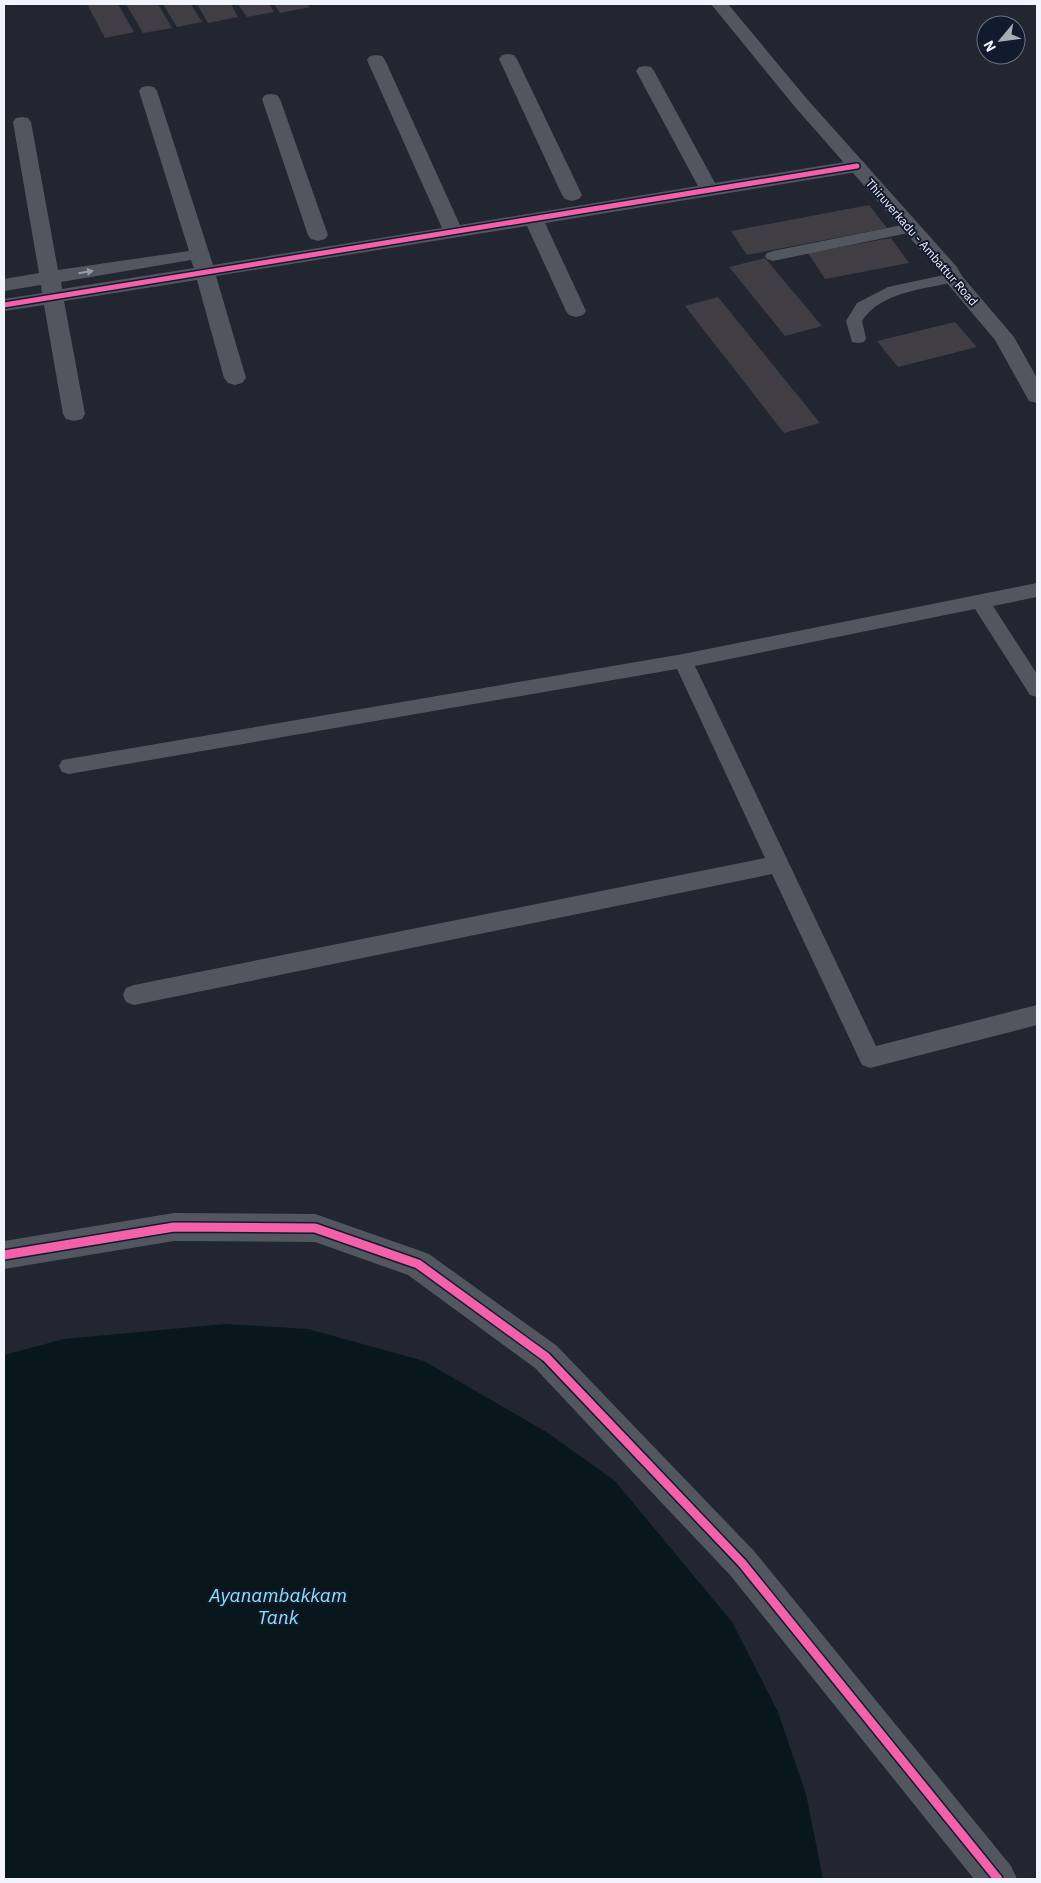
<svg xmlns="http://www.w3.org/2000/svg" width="1041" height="1883" font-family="'IBM Plex Sans',sans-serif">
<rect width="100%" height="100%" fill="#212631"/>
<path fill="#08171b" d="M225 1324 308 1329 424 1361 548 1433 615 1481 732 1622 778 1712 806 1794 823 1879H4V1355L64 1339Z"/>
<path fill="#403d45" d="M87 4H118L134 32 105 38Z
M126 4H158L172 28 143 33Z
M163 4H191L202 22 177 27Z
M197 4H231L238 17 208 23Z
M238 4H269L274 12 247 17Z
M274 4H307L310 7 280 13Z
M869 205 887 228 747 255 731 231Z
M891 238 909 263 825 279 808 253Z
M765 258 822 326 785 336 729 267Z
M718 297 820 423 784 433 685 306Z
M955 322 977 347 898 367 877 341Z"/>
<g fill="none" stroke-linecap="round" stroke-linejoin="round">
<path fill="#52565f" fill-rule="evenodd" d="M912 223 918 225 920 228 918 231 773 261 767 259 765 256 767 253 773 251Z
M953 273 959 275 961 278 959 281C927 289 881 291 862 321L866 338 864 342 858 343 852 342 846 321 857 303 888 287Z
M1037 583V597L993 606 1037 674V697L1030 695 975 609 695 666 876 1046 1037 1005V1025L870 1068 862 1065 772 874 134 1005 126 1002 123 995 126 988 134 985 765 858 677 669 69 774 62 772 59 766 62 760 683 654Z"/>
<path fill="#52565f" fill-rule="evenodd" d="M508 54 514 55 517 59 582 195 579 199 572 201 565 199 562 195 499 59 502 55Z
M376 55 382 56 385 60 460 225 698 186 636 71 639 67 645 66 651 67 654 71 715 183 857 160 864 162 866 166 864 170 857 172 545 223 586 311 583 315 576 317 569 315 566 311 527 226 216 276 246 378 242 383 235 385 228 383 224 378 197 280 64 301 85 414 82 419 74 421 66 419 63 414 44 305 4 311V299L42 293 41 285 4 291V279L39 273 13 122 16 118 22 117 28 118 31 122 58 270 189 251 139 91 142 87 148 86 154 87 157 91 213 265 442 228 367 60 370 56ZM191 260 194 268 62 289 61 282Z
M271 94 277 95 280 99 328 235 325 239 318 241 311 239 308 235 262 99 265 95Z
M174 1213 315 1214 418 1250 429 1254 557 1346 754 1551 1011 1866 1017 1879H974L730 1575 627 1466 535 1368 408 1275 315 1242 174 1241 4 1269V1241Z"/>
<path fill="#52565f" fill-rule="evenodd" d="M711 4H728L807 99 957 267 962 276 1014 337 1037 378V403L1029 401 995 340 946 282 941 273 795 107Z"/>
<defs>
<path id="cycleway-far1" d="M4 305 857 166"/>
<path id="cycleway" d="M4 1255 174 1227 315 1228 418 1264 546 1357 742 1563 998 1879"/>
</defs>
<use href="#cycleway-far1" stroke="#121a2d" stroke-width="8"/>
<use href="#cycleway" stroke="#121a2d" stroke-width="12"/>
<use href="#cycleway-far1" stroke="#f560ab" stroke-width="5"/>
<use href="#cycleway" stroke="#f560ab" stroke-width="9"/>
</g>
<defs><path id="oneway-solid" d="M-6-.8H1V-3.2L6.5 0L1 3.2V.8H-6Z" transform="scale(1.25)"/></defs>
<use fill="#9a9da6" href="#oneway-solid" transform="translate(86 272) rotate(-9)"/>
<g text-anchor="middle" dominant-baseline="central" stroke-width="4" stroke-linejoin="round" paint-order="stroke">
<g font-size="12" fill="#f1f4fd" stroke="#121a2d">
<text transform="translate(922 242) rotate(49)">Thiruverkadu - Ambattur Road</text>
</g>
<g font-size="19" font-style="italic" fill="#90e0f8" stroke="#121a2d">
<text x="278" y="1595">Ayanambakkam<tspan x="278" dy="22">Tank</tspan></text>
</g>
</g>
<rect width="1041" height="1883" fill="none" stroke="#f1f4fd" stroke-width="10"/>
<g transform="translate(1001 40) rotate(241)"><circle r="24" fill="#121a2d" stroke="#6b7180"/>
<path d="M0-4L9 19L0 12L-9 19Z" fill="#a8acb6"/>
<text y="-8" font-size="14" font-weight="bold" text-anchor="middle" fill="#f1f4fd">N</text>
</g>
</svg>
